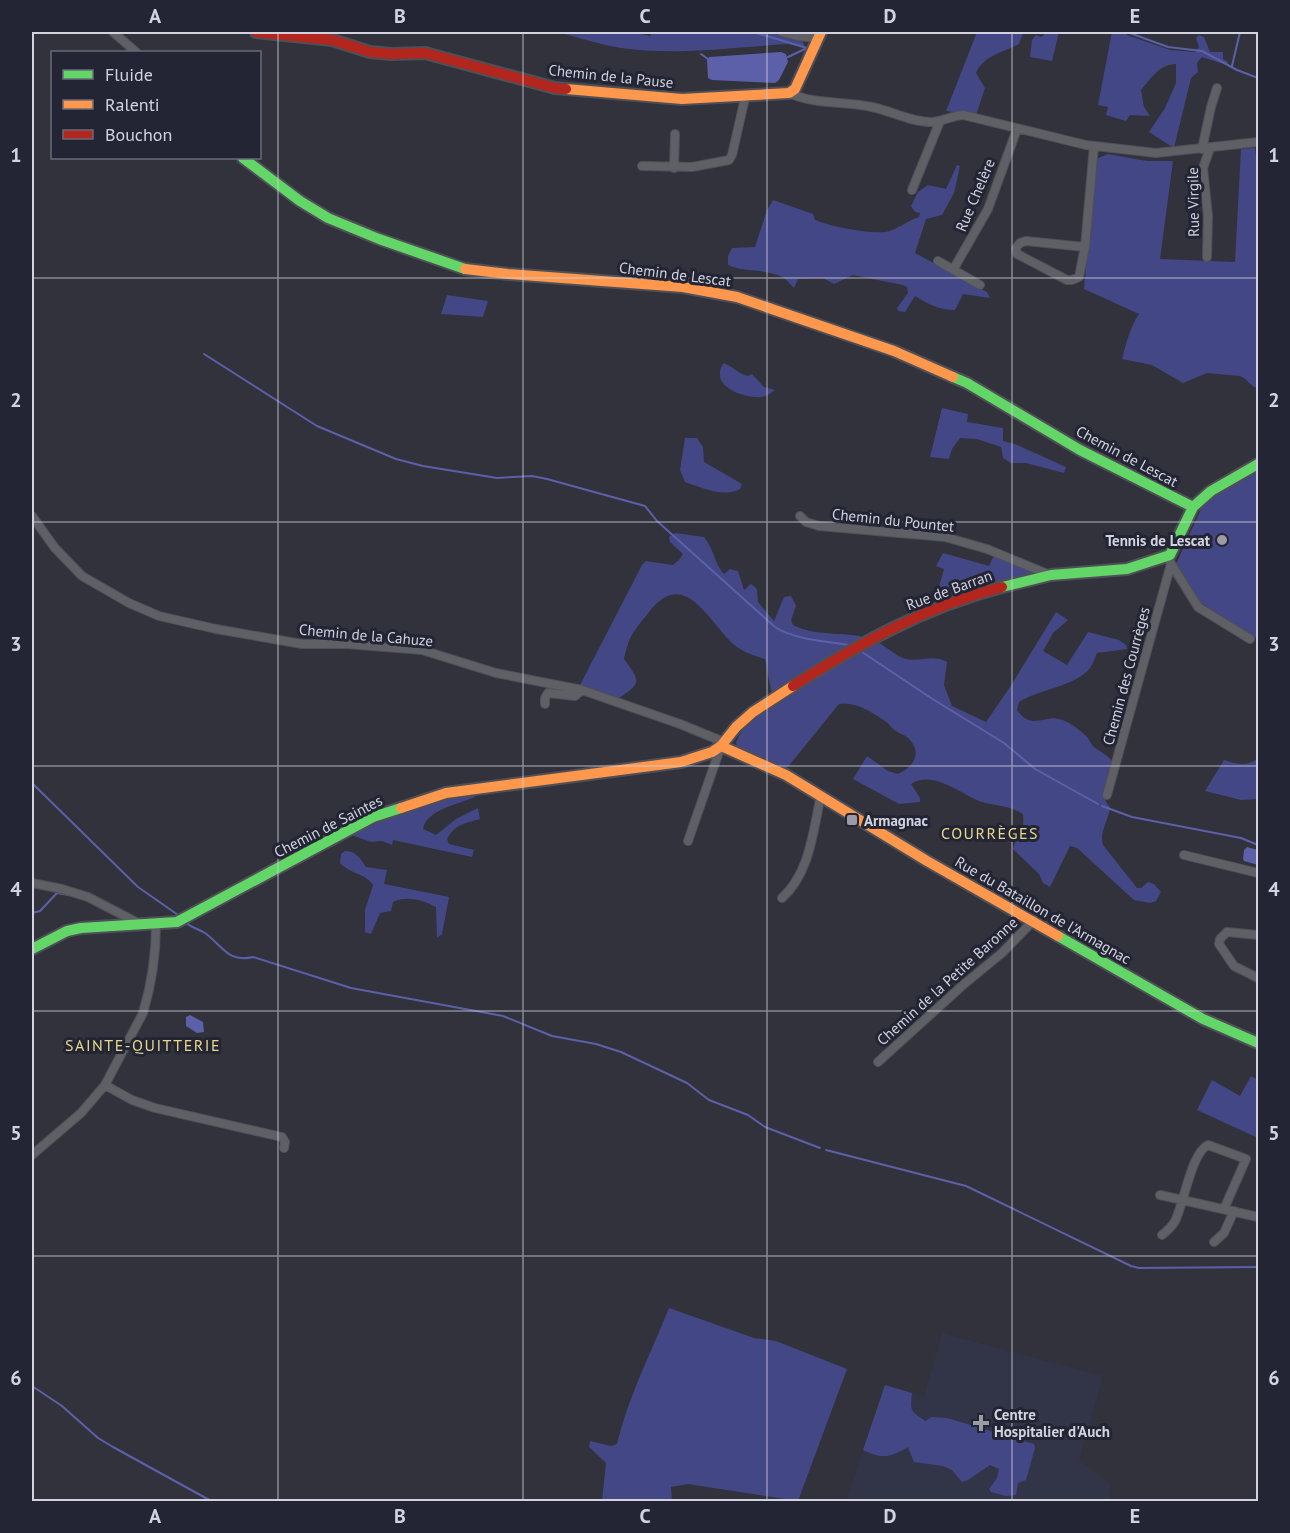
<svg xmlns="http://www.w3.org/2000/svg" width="1290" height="1533" font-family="'PT Sans',sans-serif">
<rect width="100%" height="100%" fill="#31323b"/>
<path fill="#323448" d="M942 1333 1103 1376 1079 1460 1109 1482 1111 1501 846 1502 885 1385 924 1396Z"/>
<path fill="#444785" d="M557 32H632L650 36 653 32H771L803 42 804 45 802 47 788 44C736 47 681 55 629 49 604 46 581 38 557 32Z
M977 32 1023 33 1019 44C1004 52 984 55 976 73L985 88 976 115 946 111Z
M1044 32H1059L1052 61 1030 57 1032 40 1036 35 1041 37 1044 35Z
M1112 32H1126L1127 35 1170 50 1195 52 1199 47 1196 38 1199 35 1204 37 1210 52H1223V59L1228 62 1227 65 1202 57 1197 63 1198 72 1191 78 1174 148 1149 132 1165 108 1176 83V64C1160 64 1151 78 1141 90L1144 107 1150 116 1130 115 1126 121 1106 115 1108 107 1098 105Z
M1255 148 1258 172V388C1250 387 1248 379 1240 376L1207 373 1183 383 1152 365 1122 359C1126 344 1130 327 1139 314L1084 289 1096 159 1108 154 1147 161H1173L1160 259 1235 262 1241 149Z
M957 165 960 166 954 193 942 215 926 219 915 253 987 292 990 298 963 294 955 310C939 310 928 304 915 296L905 312 898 311 897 308 908 293 907 287 903 285 853 275 834 284 823 278 798 279 794 288C791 285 787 280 784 278 767 268 745 273 728 265V256L732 248 755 247 767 210 773 200 813 214 815 220C829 226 869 234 885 232 893 232 909 220 919 217L920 213 915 212 911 206 918 192 928 185 946 189Z
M447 295 488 301 483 317 441 314Z
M724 363C733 367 739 374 748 376L752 374 764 387 775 390C771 393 767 396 762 397 749 399 717 390 720 372 720 368 722 366 724 363Z
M942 408 968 414 967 422 1003 428V441L1015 444 1066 467 1064 473 1026 463H1011L1003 458 1001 447 977 439 960 438 952 449 949 459 930 457Z
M685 438H697L703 447 704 462 742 484 740 489C723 498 703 488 685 482L680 470Z
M1258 471V639L1198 601 1176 564 1202 507 1214 496Z
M675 533 704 537C714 549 715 565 724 574L730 569 738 571 744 590 751 584 757 589 758 602 774 621 784 597 791 596 796 606 791 620 793 625C818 638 848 630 874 640 885 645 895 656 906 659 920 662 934 654 947 662L944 685 952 706 986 722 1010 687 1056 612 1068 620 1053 633 1043 651 1067 665 1088 632 1119 640 1126 645 1127 649 1097 653C1094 660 1092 668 1085 673 1069 687 1038 690 1019 702L1017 710C1032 731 1044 715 1059 719 1069 721 1080 730 1087 737 1090 740 1091 745 1095 748 1102 753 1108 755 1113 763 1109 776 1098 796 1110 807 1109 820 1099 831 1103 845L1137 888H1141L1148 882 1154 884 1161 892 1156 901 1150 903 1134 900 1077 848 1070 846 1050 887 1043 883 1039 874 1013 849C1017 833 1025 833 1023 814 1011 806 997 806 982 802 962 795 933 769 911 784L920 798V802L899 804 853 779 867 756 888 771 898 774C914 767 923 752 908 738 905 735 900 734 896 731 891 728 888 722 882 719 870 711 854 701 839 704L787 768 738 747 736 743C742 723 766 712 781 701L771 690 765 659C752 655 742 652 732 643 707 619 684 567 649 612 634 631 629 635 624 659 640 681 642 683 619 698L579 687 642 565 646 561 673 565 679 560 683 554 670 542 669 537Z
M943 553 989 566 994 555 1034 571 1037 574 934 604 944 569 936 566Z
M1258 758V799L1241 800 1205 791 1224 760C1236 764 1248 767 1258 758Z
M473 792 475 797C459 804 426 810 423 829L436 835 456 819 478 808 480 819C465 823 454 825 447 839L449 844 474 850 472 857 393 840 392 845 382 841 371 842 351 835 390 814Z
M345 851C356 851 360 858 366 867L387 870 384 884 449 897 442 934 437 938 436 907C423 900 407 895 393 902L391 911 380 913 371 934 365 932V910L373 885C365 873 350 874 340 863L341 854Z
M1251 1076 1258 1080V1138L1197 1110 1212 1080 1240 1096Z
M669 1308 754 1338 776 1341 847 1369 798 1501 688 1484 671 1487 672 1501H602L606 1463 589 1447 590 1441 611 1446 617 1444C628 1397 651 1353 669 1308Z
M885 1385 912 1393C910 1411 910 1411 925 1421L932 1417 947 1418 1034 1444 1035 1448 1026 1480 1018 1483 1016 1495 1006 1496 991 1492 989 1489 997 1478 999 1469 990 1465 968 1480 962 1482 952 1470 943 1466 914 1462 908 1447C890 1458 882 1459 863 1450Z"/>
<path fill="#5c60a8" d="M781 52 786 54 788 62 779 80 775 83 712 80 708 78 707 60 709 57Z
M1247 847 1258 850V865L1244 861 1243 859 1244 850Z
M190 1015 203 1022 204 1032 197 1033 186 1026V1017Z"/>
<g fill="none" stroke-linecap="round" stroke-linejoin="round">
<path stroke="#5c60a8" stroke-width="2" d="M753 32 807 48 788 57
M1127 32 1168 47 1202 51 1237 70 1258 78
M701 54 708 59
M1232 66 1240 32
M204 354 317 426 396 459 423 466 497 478 532 476 547 479 645 506 657 521 775 627C795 640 826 641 849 645
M859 650 931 698 1004 743 1035 769 1098 804
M32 783 138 887 181 917
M1102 806 1132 817 1241 838 1258 845
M32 913 40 911 57 893 68 895
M184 921C191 928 197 928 205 933 222 945 227 963 253 957L351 988 503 1016 552 1036 596 1044 621 1052 687 1083 709 1100 748 1115 765 1127 820 1148
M826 1150 966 1186 1131 1266 1139 1268 1258 1267
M32 1386 62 1406 98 1438 113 1447 213 1502"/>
<defs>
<path id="street" d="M113 32 136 52
M782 32 798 36 817 38
M789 93C815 105 844 101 872 107 891 111 911 122 931 122 942 122 951 116 963 115L1086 145 1156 153 1258 142
M1202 149 1211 107 1217 88
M642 166 692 167 729 160 732 155 745 98
M674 168 675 134
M912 190 940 121
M1085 247 1026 241 1020 243 1016 248 1017 254 1067 280H1072L1079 277 1085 247 1094 146
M1207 257 1208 216 1203 168 1210 148
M938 261 980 285
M953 270 988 209 1017 129
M32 516 55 548 82 576 129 603 159 616 216 629 302 644H347L422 650 496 673 582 690 680 724 724 742
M800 516 806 522 819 526 945 537 987 549 1050 575
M1170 562 1198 607 1250 639
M545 704V698L548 693 575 696 582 690
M1107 795 1171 564
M688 841 721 746
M1184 855 1258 873
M32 883 62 889 88 897 140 924
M782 898C810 873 813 831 821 795
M1258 935 1227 932 1220 939 1219 944 1234 966 1258 978
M878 1062 963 985 1002 953 1034 920
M105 1085 132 1100 155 1108 282 1137 285 1142 284 1148
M32 1155 81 1113 105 1085 143 1013C152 983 156 956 156 924
M1160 1195 1258 1217
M1162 1235C1167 1231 1172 1227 1175 1221 1184 1204 1191 1153 1208 1145L1246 1159 1224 1209
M1214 1242 1224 1233 1234 1211"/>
<path id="fast" d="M243 158 300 201 328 218 379 239 465 269
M953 377 967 383 1080 450 1193 507
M1002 587 1051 575 1127 569 1170 555 1193 507 1211 491 1258 464
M1058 936 1203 1019 1258 1043
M32 949 67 931 81 928 177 922 373 817 401 808"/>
<path id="slow" d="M566 89 682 99 789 93 795 89 821 32
M465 269 508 274 683 287 737 297 894 351 953 377
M721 746 786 775 927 861 1058 936
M401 808 446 793 681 762 712 752 721 746 736 727 753 712 793 686"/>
<path id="jam" d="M256 32 332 40 370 52 391 54 425 53 555 88 566 89
M793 686C860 643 925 607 1002 587"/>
</defs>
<use href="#street" stroke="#4f4f57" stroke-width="10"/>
<use href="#fast" stroke="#4f4f57" stroke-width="14"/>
<use href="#slow" stroke="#4f4f57" stroke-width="14"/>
<use href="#jam" stroke="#4f4f57" stroke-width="14"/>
<use href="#street" stroke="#5f6066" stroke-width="8"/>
<use href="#fast" stroke="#63d668" stroke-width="10"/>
<use href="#slow" stroke="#ff974d" stroke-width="10"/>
<use href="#jam" stroke="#b3261e" stroke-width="10"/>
</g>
<path fill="none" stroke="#d2d3de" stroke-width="1.5" stroke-opacity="0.55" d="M278 32V1502M523 32V1502M767 32V1502M1012 32V1502M32 278H1258M32 522H1258M32 766H1258M32 1011H1258M32 1256H1258"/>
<g fill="#9a9ba5" stroke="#232535" stroke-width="2">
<circle cx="1222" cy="540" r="6"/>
<rect x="846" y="814" width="12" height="12" rx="3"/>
<path d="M978 1414h6v6h6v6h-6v6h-6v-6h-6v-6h6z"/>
</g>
<g text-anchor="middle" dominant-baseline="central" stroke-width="6" stroke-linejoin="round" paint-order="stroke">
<g font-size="15" fill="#d2d3de" stroke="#232535">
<text transform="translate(611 76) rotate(6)">Chemin de la Pause</text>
<text transform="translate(975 195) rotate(-67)">Rue Chelère</text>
<text transform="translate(1193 202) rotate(-91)">Rue Virgile</text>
<text transform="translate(675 274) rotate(7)">Chemin de Lescat</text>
<text transform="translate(1127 456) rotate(28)">Chemin de Lescat</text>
<text transform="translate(893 520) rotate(6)">Chemin du Pountet</text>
<text transform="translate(949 590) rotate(-20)">Rue de Barran</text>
<text transform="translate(366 635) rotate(5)">Chemin de la Cahuze</text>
<text transform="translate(1126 676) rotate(-75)">Chemin des Courrèges</text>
<text transform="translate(328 826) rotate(-27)">Chemin de Saintes</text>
<text transform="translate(1043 910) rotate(30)">Rue du Bataillon de l'Armagnac</text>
<text transform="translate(947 981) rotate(-42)">Chemin de la Petite Baronne</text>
</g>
<g font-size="15" font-weight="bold" fill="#d2d3de" stroke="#232535" text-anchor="start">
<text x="1210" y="540" text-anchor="end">Tennis de Lescat</text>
<text x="864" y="820">Armagnac</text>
<text x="994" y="1414">Centre<tspan x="994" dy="17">Hospitalier d'Auch</tspan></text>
</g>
<g font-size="16" letter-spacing="1.5" fill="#e8d98b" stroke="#232535">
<text x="990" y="833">COURRÈGES</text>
<text x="143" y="1045">SAINTE-QUITTERIE</text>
</g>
</g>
<rect width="1290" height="1533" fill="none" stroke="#232535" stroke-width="66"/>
<rect x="51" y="51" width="210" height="108" fill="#232535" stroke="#696b79" stroke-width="1.5"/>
<rect x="63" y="70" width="30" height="9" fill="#63d668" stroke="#696b79" stroke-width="1.5"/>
<text x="105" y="81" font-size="18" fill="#d2d3de">Fluide</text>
<rect x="63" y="100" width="30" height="9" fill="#ff974d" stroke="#696b79" stroke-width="1.5"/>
<text x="105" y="111" font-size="18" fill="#d2d3de">Ralenti</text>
<rect x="63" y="130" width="30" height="9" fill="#b3261e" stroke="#696b79" stroke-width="1.5"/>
<text x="105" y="141" font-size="18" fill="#d2d3de">Bouchon</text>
<rect x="33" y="33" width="1224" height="1467" fill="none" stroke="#d2d3de" stroke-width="2"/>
<g font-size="20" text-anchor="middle" font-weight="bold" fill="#d2d3de">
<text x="155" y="23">A</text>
<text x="400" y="23">B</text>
<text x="645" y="23">C</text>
<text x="890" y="23">D</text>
<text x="1135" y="23">E</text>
<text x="16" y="162">1</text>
<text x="1274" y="162">1</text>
<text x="16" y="407">2</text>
<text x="1274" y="407">2</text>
<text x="16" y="651">3</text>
<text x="1274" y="651">3</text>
<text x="16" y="896">4</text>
<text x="1274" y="896">4</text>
<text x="16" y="1140">5</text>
<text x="1274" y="1140">5</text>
<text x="16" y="1385">6</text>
<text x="1274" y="1385">6</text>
<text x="155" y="1523">A</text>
<text x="400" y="1523">B</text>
<text x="645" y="1523">C</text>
<text x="890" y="1523">D</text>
<text x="1135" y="1523">E</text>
</g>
</svg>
